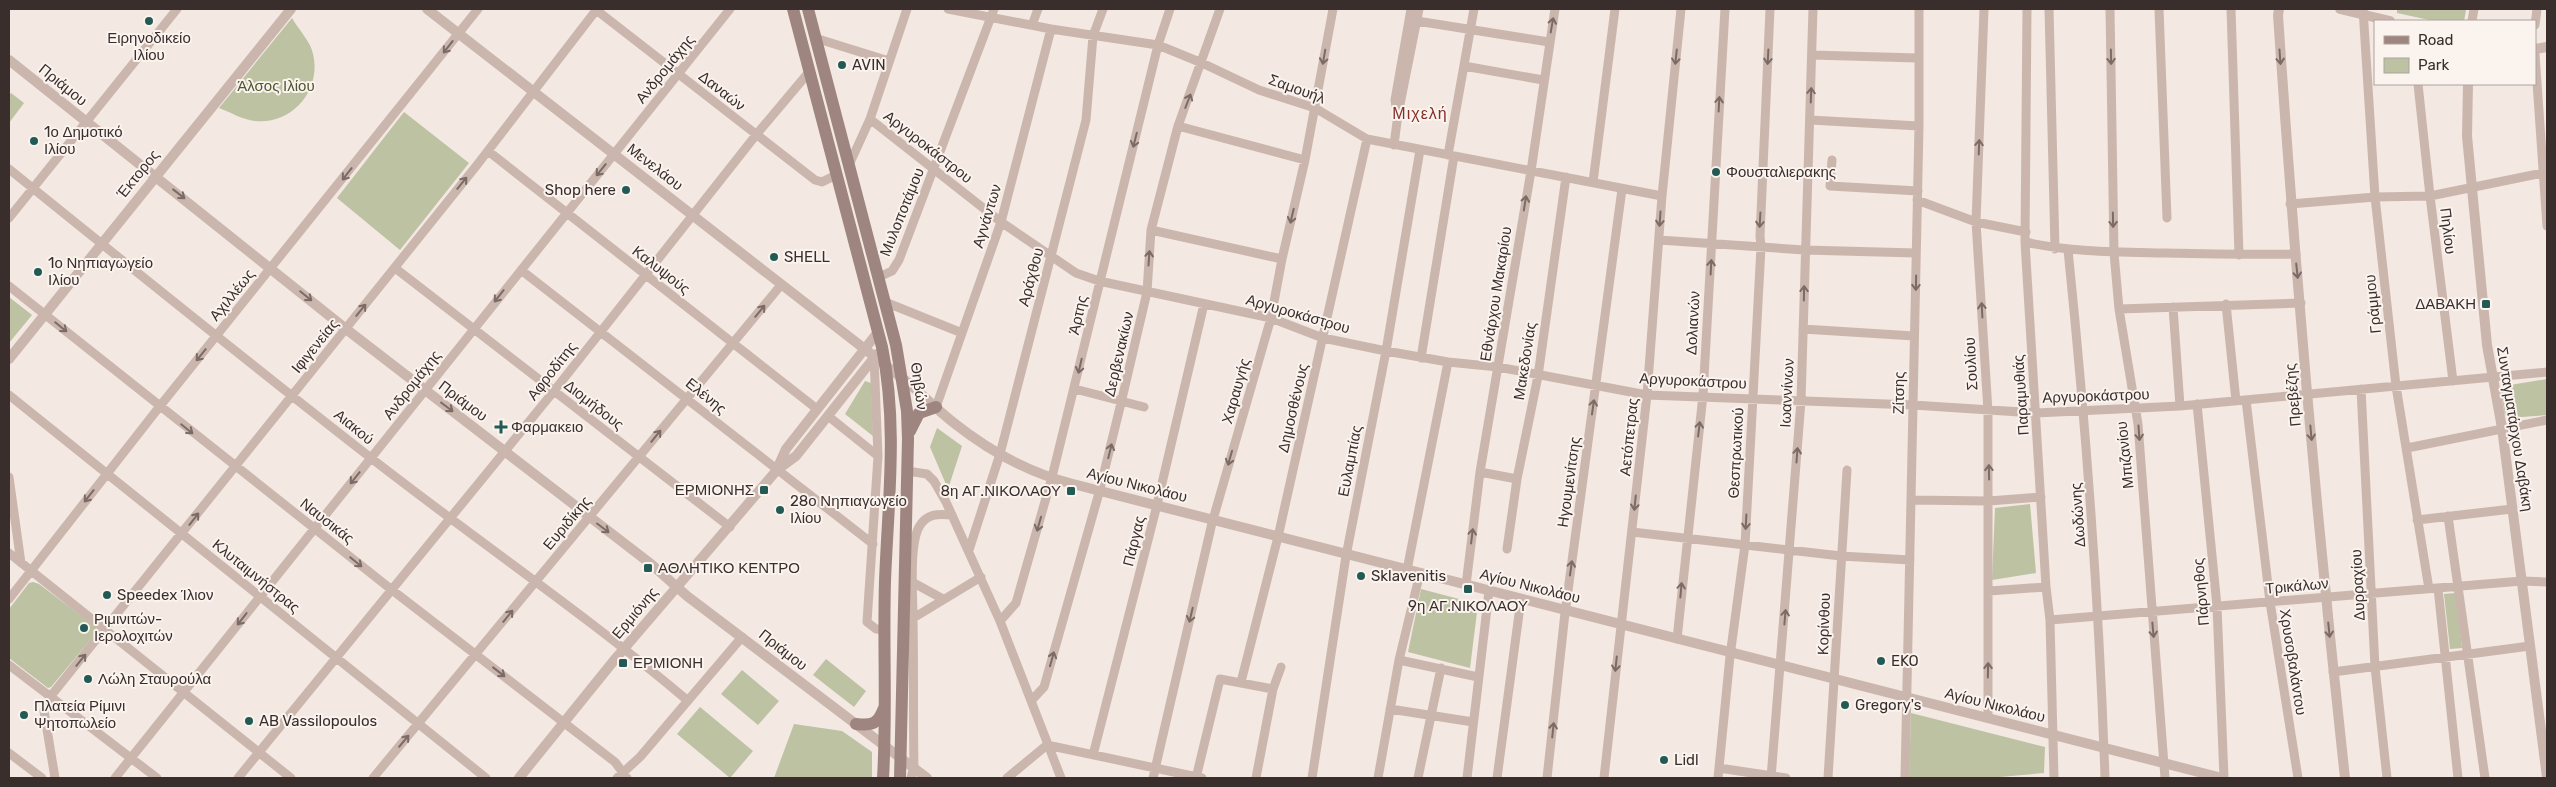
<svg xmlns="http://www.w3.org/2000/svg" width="2556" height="787" font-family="Rubik,sans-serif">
<rect width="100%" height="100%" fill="#f3e8e2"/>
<path fill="#bcc2a2" d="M2397 9H2460L2466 10 2464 21H2434L2397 13Z
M292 18C298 29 311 42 313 54 322 91 291 125 255 121 243 120 230 112 219 108Z
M11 93 24 103 9 123V96Z
M404 112 469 163 400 250 337 198Z
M9 297 32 315 9 343Z
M2547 379V415L2508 418 2505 415 2500 389 2504 386Z
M865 381 871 383 873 436 845 414Z
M937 428 962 446 948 489 930 447Z
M2030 504 2036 573 1992 580 1995 508Z
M33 582 39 584 96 627V633L51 687 48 688 9 658V609L29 583Z
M1421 589 1478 604 1470 668 1408 652Z
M2456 593 2462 648 2450 649 2444 594Z
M826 659 866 691 854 707 813 675Z
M742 670 779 701 758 725 721 694Z
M700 707 753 751 730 778 677 734Z
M1911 713 2045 747 2044 773 1988 778H1909Z
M794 724 842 731 872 752V778H774Z"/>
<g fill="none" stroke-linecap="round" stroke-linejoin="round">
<path stroke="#cbb6ae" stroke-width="9" d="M595 9 815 180 822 182 836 175
M948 9 1051 29 1158 45 1202 63 1259 90 1315 108 1367 139 1662 196
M1984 9 1976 222 1988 411V718
M2027 9 2025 242 2046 587 2050 620 2054 778
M2049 9 2055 249
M2110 9 2114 253 2119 309 2138 424 2165 778
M2159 9 2167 218
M2231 9 2239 255
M2363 9 2375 197 2396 386 2429 589
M1417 21 1549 42
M2472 21 2474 9
M1032 25 1038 9
M2535 25 2537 9
M815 38 889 61
M2535 54 2547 226
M1812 55 1917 58
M1464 66 1543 80
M2418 84 2430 196 2453 381
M1397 112 1395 100 1411 9
M870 119 1001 222 1076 273 1099 281 1271 318 1323 338 1386 351 1448 362 1498 367 1647 395 1913 405 2036 413 2180 406 2547 372
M1810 120 1919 126
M1178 126 1305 160
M1394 145 1398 114 1419 9
M488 151 817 409
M1448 155 1474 9
M1832 160 1830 186 1918 191
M849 165 870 119 907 9
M9 169C129 266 249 363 371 458 476 540 585 614 687 700
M1593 182 1615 9
M1917 200 1976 222 2026 232
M2290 204 2375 197 2430 196 2543 173
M9 218 177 9
M1151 230 1282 259
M1659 240 1804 250 1916 253
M2025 242C2070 252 2116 252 2162 253 2207 254 2251 255 2296 254
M2068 250C2086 426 2099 601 2105 778
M395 268 730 527
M521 270 873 544
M879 277 892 271 899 260 994 9
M9 286 392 590 615 762 627 778
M885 302 962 333
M2226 304 2236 401
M2173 307 2180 406
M2119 309 2301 303
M1803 329 1914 336
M874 357 878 456 867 622 876 629 885 630
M1421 358 1454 156
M1075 389 1144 407
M2361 389 2375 667 2387 778
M9 395 486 778
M2246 400 2270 602 2298 778
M2197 404 2217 606 2224 778
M936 407 1001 222 1051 29
M828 416 878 456
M2407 448 2547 420
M907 471 927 474 934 481 946 502 1000 621 1061 778
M1480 472 1517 479
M9 477 21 563
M1911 500 1989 501 2041 497
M2448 516 2485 778
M2417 520 2512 509
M1632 532 1841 556 1910 560
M1507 549 1517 479 1538 376 1566 177
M969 550 1000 454 1086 120 1093 36 1103 9
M9 553 291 778
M1407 570 1448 362
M912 582 943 599
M1466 585 1480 472 1531 171 1555 9
M2438 588 2458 778
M1989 591 2046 587
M9 599 160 406 478 9
M910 620 981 577
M2050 620 2522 581 2547 582
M1000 621 1016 603 1052 477 1158 45 1170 9
M1677 639 1703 395 1725 9
M1399 660 1478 677
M9 665 157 778
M2333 672 2530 646
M1241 682 1278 537 1367 139
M1031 701 1044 687 1099 493 1121 403 1147 292 1151 230 1178 126 1220 9
M1390 709 1473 722
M9 753 42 778
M1093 755 1156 509 1204 304
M1719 768 1786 778
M55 778 44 711 50 697 477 165 597 9
M115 778 730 9
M238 778 554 391 756 135 809 72
M373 778 781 285
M617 778 640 757 742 637
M911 778 914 767C913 718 914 668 913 618 913 597 909 545 919 527 927 513 938 514 952 515
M1007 778 1047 745 1202 778
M1153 778 1212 523 1271 318 1282 259 1305 160 1333 9
M1196 778 1220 679 1273 689
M1256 778 1273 689 1281 667
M1312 778 1346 556 1386 351 1420 150
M1378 778 1399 660 1420 573
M1418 778 1441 668
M1467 778 1489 591
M1497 778 1521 599
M1547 778 1565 613 1622 189
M1604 778 1647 395 1662 196 1681 9
M1718 778 1730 656 1745 545 1761 247 1760 236 1770 9
M1771 778 1801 401 1813 9
M1828 778 1847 470
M1905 778 1919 126V9"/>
<path stroke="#cbb6ae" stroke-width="10" d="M427 9 902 378C920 392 936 409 954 423 988 450 1030 473 1073 484L2222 778
M2279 9 2278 15C2295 270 2317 524 2345 778
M2340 9 2390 21
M2535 49 2547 47
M9 60 346 329 651 564 687 596 927 778
M2468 84 2467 136 2487 345 2502 428 2547 777
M9 359 291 9
M777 469 786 449 878 332
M519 778 616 658 777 470 796 456 877 354"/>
<path stroke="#9f857f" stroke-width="12" d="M793 9 882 347C898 425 888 503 885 581 883 647 887 713 883 778
M808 9 896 345 907 411 908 439 900 778
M910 431 919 413 936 407
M856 724C872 726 878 724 884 708"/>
</g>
<defs><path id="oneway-shaft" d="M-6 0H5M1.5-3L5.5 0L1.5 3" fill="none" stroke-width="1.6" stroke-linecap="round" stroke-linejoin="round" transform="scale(1.25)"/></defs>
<g stroke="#7b6b66">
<use href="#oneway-shaft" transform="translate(1552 25) rotate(-80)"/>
<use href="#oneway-shaft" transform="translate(448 47) rotate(128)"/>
<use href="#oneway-shaft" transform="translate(1324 57) rotate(100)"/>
<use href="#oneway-shaft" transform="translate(1676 57) rotate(96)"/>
<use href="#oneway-shaft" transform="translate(1768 57) rotate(93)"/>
<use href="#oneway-shaft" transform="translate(2111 57) rotate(89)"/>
<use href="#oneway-shaft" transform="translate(2280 57) rotate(86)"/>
<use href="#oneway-shaft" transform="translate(1811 95) rotate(-88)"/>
<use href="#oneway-shaft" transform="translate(1188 101) rotate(-69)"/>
<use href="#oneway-shaft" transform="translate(1719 104) rotate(-87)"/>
<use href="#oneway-shaft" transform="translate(1135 140) rotate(104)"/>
<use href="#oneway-shaft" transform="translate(1979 147) rotate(-88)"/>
<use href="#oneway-shaft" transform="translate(601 170) rotate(129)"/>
<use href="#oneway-shaft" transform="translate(347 174) rotate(128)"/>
<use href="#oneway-shaft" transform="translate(462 183) rotate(-51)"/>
<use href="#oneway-shaft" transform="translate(179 194) rotate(38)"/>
<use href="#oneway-shaft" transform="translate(1525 203) rotate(-81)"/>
<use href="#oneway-shaft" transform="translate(1292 216) rotate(103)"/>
<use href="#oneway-shaft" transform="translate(1660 219) rotate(94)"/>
<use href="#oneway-shaft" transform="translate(1760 220) rotate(93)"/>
<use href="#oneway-shaft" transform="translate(2113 220) rotate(89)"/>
<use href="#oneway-shaft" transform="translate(1149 258) rotate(-86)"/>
<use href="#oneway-shaft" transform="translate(1711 267) rotate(-87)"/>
<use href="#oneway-shaft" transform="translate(2297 271) rotate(84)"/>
<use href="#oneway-shaft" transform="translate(1916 283) rotate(91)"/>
<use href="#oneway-shaft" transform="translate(1804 293) rotate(-89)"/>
<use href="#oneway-shaft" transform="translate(306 296) rotate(39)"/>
<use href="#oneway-shaft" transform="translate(499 296) rotate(128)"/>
<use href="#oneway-shaft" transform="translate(361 310) rotate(-51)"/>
<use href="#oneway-shaft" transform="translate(1982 310) rotate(-93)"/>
<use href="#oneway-shaft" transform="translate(760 311) rotate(-51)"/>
<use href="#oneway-shaft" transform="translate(61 327) rotate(39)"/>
<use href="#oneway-shaft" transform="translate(201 355) rotate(129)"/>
<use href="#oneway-shaft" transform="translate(1080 366) rotate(103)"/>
<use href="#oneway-shaft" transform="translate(447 407) rotate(37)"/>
<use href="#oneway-shaft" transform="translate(1593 407) rotate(-82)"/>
<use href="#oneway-shaft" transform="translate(187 429) rotate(39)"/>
<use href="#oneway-shaft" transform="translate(1699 429) rotate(-83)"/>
<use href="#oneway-shaft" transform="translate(2139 433) rotate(86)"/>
<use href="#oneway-shaft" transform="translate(2311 433) rotate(85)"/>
<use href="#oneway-shaft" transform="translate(656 436) rotate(-51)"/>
<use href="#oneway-shaft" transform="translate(1110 451) rotate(-76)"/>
<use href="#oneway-shaft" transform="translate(1797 455) rotate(-86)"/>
<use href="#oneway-shaft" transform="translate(1230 458) rotate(106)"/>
<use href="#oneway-shaft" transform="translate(1989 472) rotate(-91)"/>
<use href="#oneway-shaft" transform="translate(355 478) rotate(129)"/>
<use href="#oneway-shaft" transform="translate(89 496) rotate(128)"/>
<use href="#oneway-shaft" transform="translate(1635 503) rotate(96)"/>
<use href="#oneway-shaft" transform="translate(194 519) rotate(-52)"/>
<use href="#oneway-shaft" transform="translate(1746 522) rotate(93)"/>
<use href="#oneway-shaft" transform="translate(1039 524) rotate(106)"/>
<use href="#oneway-shaft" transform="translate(603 528) rotate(37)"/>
<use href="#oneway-shaft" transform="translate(1472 536) rotate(-83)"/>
<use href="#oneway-shaft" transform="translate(356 562) rotate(39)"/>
<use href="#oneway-shaft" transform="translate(1571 568) rotate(-82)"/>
<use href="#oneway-shaft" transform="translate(1681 590) rotate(-85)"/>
<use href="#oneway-shaft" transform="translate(1191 615) rotate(103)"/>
<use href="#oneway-shaft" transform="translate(508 616) rotate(-51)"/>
<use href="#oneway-shaft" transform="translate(1785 617) rotate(-85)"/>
<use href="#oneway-shaft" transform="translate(242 619) rotate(128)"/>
<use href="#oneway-shaft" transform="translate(2153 630) rotate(85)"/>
<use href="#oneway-shaft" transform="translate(2329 630) rotate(84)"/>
<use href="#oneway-shaft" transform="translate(1052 659) rotate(-74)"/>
<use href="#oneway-shaft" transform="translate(81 660) rotate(-51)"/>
<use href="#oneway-shaft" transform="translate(1616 664) rotate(96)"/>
<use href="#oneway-shaft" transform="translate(1988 670) rotate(-89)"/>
<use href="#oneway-shaft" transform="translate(499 672) rotate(38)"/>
<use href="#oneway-shaft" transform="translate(1553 730) rotate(-84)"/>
<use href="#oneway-shaft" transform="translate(404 741) rotate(-50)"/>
</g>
<g fill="#235a55" stroke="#faf3ee" stroke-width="2">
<circle cx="149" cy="21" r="5"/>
<circle cx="842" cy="65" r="5"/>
<circle cx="34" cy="141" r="5"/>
<circle cx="1716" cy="172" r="5"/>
<circle cx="626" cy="190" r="5"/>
<circle cx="774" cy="257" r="5"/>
<circle cx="38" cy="272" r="5"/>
<rect x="2481" y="299" width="10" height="10" rx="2.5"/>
<path d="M498.5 419.5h5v5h5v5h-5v5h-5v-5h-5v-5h5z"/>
<rect x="759" y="485" width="10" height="10" rx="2.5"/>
<rect x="1066" y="486" width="10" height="10" rx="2.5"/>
<circle cx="780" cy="510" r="5"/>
<rect x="643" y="563" width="10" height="10" rx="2.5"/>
<circle cx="1361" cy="576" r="5"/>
<rect x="1463" y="584" width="10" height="10" rx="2.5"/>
<circle cx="107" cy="595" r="5"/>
<circle cx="84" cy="628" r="5"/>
<circle cx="1881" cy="661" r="5"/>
<rect x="618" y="658" width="10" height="10" rx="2.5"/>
<circle cx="88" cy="679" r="5"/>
<circle cx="1845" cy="705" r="5"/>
<circle cx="24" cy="715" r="5"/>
<circle cx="249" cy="721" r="5"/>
<circle cx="1664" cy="760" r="5"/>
</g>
<g text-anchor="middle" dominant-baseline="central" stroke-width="4" stroke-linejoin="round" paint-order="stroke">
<g font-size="15" fill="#3a2e2c" stroke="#faf3ee" text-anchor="start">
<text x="149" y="38" text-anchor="middle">Ειρηνοδικείο<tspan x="149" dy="17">Ιλίου</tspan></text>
<text x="852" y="65">AVIN</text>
<text x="44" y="132">1ο Δημοτικό<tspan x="44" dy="17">Ιλίου</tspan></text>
<text x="1726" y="172">Φουσταλιερακης</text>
<text x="616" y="190" text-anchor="end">Shop here</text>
<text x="784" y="257">SHELL</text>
<text x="48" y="263">1ο Νηπιαγωγείο<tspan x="48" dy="17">Ιλίου</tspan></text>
<text x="2476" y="304" text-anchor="end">ΔΑΒΑΚΗ</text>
<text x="511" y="427">Φαρμακειο</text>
<text x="754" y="490" text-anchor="end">ΕΡΜΙΟΝΗΣ</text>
<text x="1061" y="491" text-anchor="end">8η ΑΓ.ΝΙΚΟΛΑΟΥ</text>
<text x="790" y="501">28ο Νηπιαγωγείο<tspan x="790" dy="17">Ιλίου</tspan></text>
<text x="658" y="568">ΑΘΛΗΤΙΚΟ ΚΕΝΤΡΟ</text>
<text x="1371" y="576">Sklavenitis</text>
<text x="117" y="595">Speedex Ίλιον</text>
<text x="1468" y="606" text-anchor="middle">9η ΑΓ.ΝΙΚΟΛΑΟΥ</text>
<text x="94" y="619">Ριμινιτών-<tspan x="94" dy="17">Ιερολοχιτών</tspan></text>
<text x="1891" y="661">EKO</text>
<text x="633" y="663">ΕΡΜΙΟΝΗ</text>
<text x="98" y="679">Λώλη Σταυρούλα</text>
<text x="1855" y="705">Gregory's</text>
<text x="34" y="706">Πλατεία Ρίμινι<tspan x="34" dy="17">Ψητοπωλείο</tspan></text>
<text x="259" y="721">AB Vassilopoulos</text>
<text x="1674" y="760">Lidl</text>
</g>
<g font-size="15" fill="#3a2e2c" stroke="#faf3ee">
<text transform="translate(665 69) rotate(-51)">Ανδρομάχης</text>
<text transform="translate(63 85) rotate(39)">Πριάμου</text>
<text transform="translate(1297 89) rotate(20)">Σαμουήλ</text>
<text transform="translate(722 91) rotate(38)">Δαναών</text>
<text transform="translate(928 147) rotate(38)">Αργυροκάστρου</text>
<text transform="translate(655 167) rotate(38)">Μενελάου</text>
<text transform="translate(138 174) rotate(-51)">Έκτορος</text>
<text transform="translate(902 212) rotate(-68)">Μυλοποτάμου</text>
<text transform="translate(987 216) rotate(-73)">Αγνάντων</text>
<text transform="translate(2448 231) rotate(83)">Πηλίου</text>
<text transform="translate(661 270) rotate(38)">Καλυψούς</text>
<text transform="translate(1031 277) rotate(-75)">Αράχθου</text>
<text transform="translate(1496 294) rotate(-81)">Εθνάρχου Μακαρίου</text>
<text transform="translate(232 295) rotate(-51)">Αχιλλέως</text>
<text transform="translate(2373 304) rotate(-96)">Γράμμου</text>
<text transform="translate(1298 314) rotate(16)">Αργυροκάστρου</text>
<text transform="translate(1078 315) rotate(-77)">Άρτης</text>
<text transform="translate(1693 323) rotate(-87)">Δολιανών</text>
<text transform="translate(315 346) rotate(-51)">Ιφιγενείας</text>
<text transform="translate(1119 354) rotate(-77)">Δερβενακίων</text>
<text transform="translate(1525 361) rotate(-81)">Μακεδονίας</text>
<text transform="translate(1971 364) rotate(-93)">Σουλίου</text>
<text transform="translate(552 371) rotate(-52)">Αφροδίτης</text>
<text transform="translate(1693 381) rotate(3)">Αργυροκάστρου</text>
<text transform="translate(412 385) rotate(-52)">Ανδρομάχης</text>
<text transform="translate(919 386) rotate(82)">Θηβών</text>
<text transform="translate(1236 391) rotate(-74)">Χαραυγής</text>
<text transform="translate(1787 393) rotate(-87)">Ιωαννίνων</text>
<text transform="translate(1899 393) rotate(-89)">Ζίτσης</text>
<text transform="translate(2021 395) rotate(-94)">Παραμυθιάς</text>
<text transform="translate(2293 395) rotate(-95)">Πρεβέζης</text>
<text transform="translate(706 396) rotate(39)">Ελένης</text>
<text transform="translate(2096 396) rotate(-2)">Αργυροκάστρου</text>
<text transform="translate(463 401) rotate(37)">Πριάμου</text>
<text transform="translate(594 405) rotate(38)">Διομήδους</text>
<text transform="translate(1293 408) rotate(-77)">Δημοσθένους</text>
<text transform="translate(354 427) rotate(39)">Αιακού</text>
<text transform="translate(2515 429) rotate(81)">Συνταγματάρχου Δαβάκη</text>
<text transform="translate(1629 437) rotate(-84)">Αετόπετρας</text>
<text transform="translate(1736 453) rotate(-87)">Θεσπρωτικού</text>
<text transform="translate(2125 455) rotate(-96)">Μπιζανίου</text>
<text transform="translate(1350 461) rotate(-79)">Ευλαμπίας</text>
<text transform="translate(1569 482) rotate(-82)">Ηγουμενίτσης</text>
<text transform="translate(1137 485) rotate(14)">Αγίου Νικολάου</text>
<text transform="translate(2078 515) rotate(-94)">Δωδώνης</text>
<text transform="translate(327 521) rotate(38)">Ναυσικάς</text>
<text transform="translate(567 523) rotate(-50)">Ευριδίκης</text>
<text transform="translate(1134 541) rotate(-76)">Πάργας</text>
<text transform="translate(256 576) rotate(39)">Κλυταιμνήστρας</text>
<text transform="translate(2358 585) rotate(-93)">Δυρραχίου</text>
<text transform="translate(1530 586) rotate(14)">Αγίου Νικολάου</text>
<text transform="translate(2297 586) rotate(-5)">Τρικάλων</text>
<text transform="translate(2201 592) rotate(-95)">Πάρνηθος</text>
<text transform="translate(635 613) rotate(-50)">Ερμιόνης</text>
<text transform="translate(1824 624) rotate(-88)">Κορίνθου</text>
<text transform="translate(783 650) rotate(38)">Πριάμου</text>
<text transform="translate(2293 662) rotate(81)">Χρυσοβαλάντου</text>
<text transform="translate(1995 705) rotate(14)">Αγίου Νικολάου</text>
</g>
<g font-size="15" fill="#4f5730" stroke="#faf3ee">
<text x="276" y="86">Άλσος Ιλίου</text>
</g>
<g font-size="16" letter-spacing="1" fill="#852f28" stroke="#faf3ee">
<text x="1420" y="113">Μιχελή</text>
</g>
</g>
<rect width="2556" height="787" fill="none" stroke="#3a2e2c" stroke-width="20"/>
<rect x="2374" y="20" width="162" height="65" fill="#faf3ee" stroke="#ada4a0"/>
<rect x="2384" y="36" width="25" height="8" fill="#9f857f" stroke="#ada4a0"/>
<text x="2418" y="45" font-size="15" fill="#3a2e2c">Road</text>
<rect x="2384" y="58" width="25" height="15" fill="#bcc2a2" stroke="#ada4a0"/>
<text x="2418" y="70" font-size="15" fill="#3a2e2c">Park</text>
</svg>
